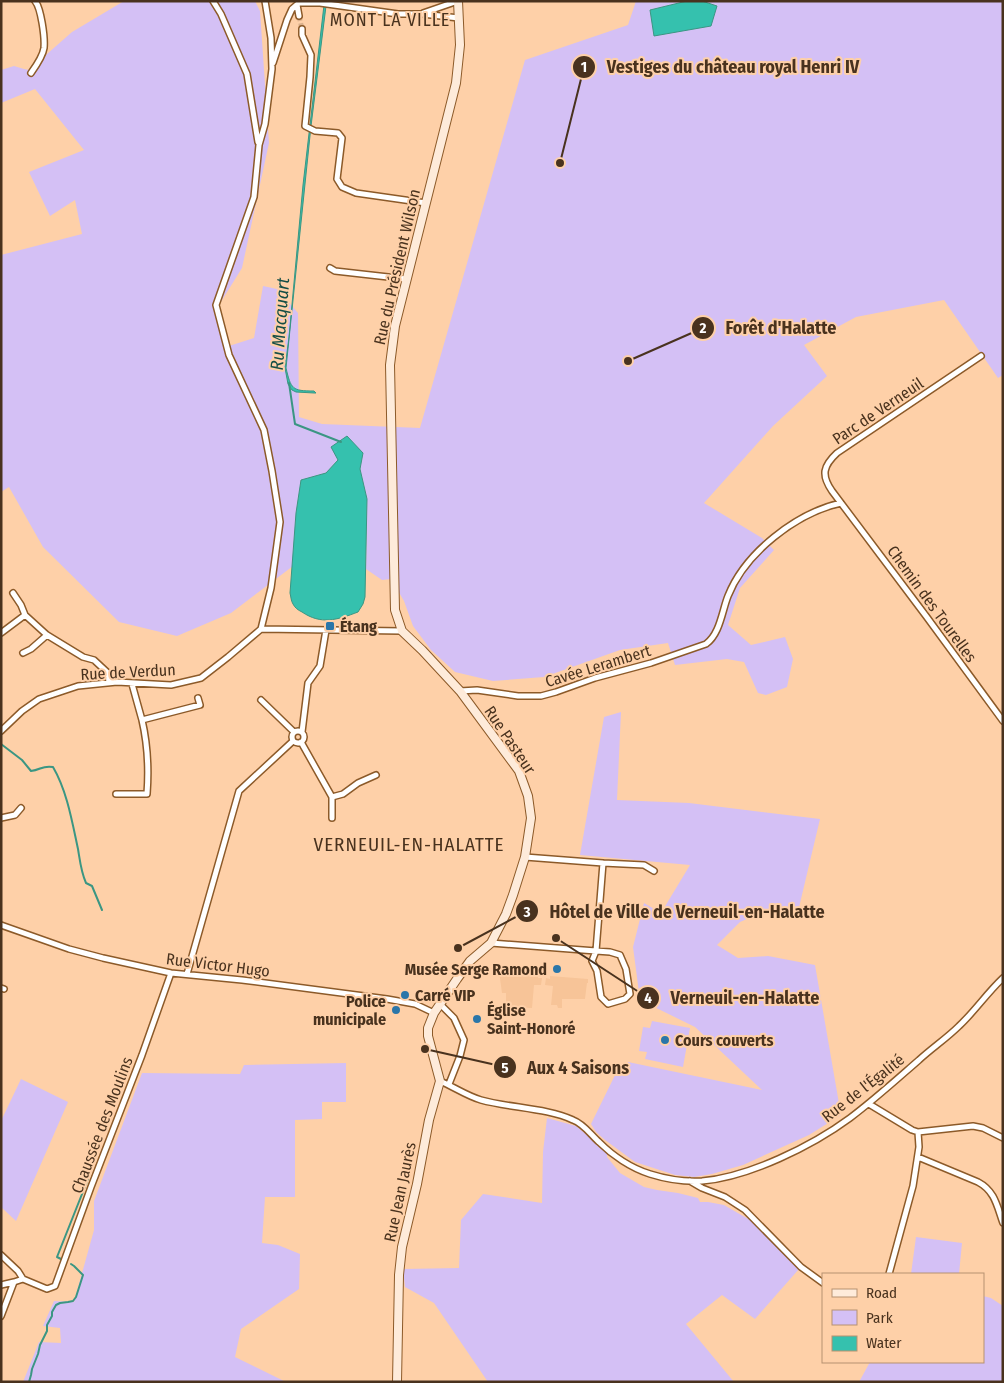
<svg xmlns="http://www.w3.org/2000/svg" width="1004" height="1383" font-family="'Fira Sans Condensed',sans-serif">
<rect width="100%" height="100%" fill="#fed0a8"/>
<path fill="#f7c498" d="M499 971 538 975V978H542L541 985H534L532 1008 506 1007V993H502Z
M550 976 588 979V983H587L585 999H562V1008H558L557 1005H551L553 986 545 985 546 978 550 979Z"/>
<path fill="#d4c0f5" d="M124 1H255L260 11 269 143 242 268 214 313 229 346 254 338 263 286 277 289 298 313 299 417 322 424 420 428 525 60 628 25 636 1H687L650 10 655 35 717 6 702 1H1003V375L998 378 944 300 856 317 804 345 827 376 773 426 704 503 762 538 774 550 740 588 728 625 751 645 785 637 793 659 787 687 766 695 758 693 744 662 727 659 675 665 668 643 620 650 544 677 493 681 455 672 431 650 413 626 404 601 391 579 382 580 366 569 367 499 360 469 363 453 338 460 326 473 301 480 296 513 293 566 231 613 177 636 119 622 43 547 9 487 1 492V255L82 234 75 200 50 216 29 172 84 150 35 89 1 103V70L14 66 24 69 35 71 47 54 72 32Z
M621 712 617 800 689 803 820 819 796 920 763 912 740 922 717 945 738 958 768 956 815 965 841 1115 809 1135 743 1165 712 1174 694 1177 675 1175 635 1162 605 1140 596 1132 591 1124 618 1069 626 1070 628 1062 762 1090 695 1027 640 1000 633 947 644 903 661 913 690 865 580 855 604 717Z
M652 1021 690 1028 683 1067 645 1059 647 1052 639 1051 643 1027 650 1028Z
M346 1063V1102H322V1119L295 1120V1197H265L262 1243 278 1245 300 1254 299 1289 241 1329 235 1357 286 1382H23L39 1342 61 1343 60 1328 43 1326 54 1301 74 1302 94 1230V1201L142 1073 240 1074 244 1065Z
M21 1079 68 1102 16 1221 1 1207V1121Z
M547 1118 576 1126 587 1135 601 1149 602 1148 607 1152V1157L620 1173 644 1187 657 1190 678 1193 698 1198 700 1202H708L724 1205 757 1224 799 1269 755 1319 722 1295 686 1324 734 1382H488L434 1303 405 1287 403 1269 459 1268 461 1220 483 1194 542 1203 543 1152Z
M916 1237 962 1243 959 1274H911Z
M983 1296 991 1298 1003 1306V1382H859L870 1362H983Z"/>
<path fill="#35c1ae" stroke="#3b9683" d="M687 1H702L717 6 711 26 654 36 650 10Z
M324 5 326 6 311 126 286 368C291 389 292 391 314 391L316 393H314L296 392 292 390 288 384 285 368 289 337 303 185Z
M347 436 363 453 360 469 367 499 365 597 363 604 358 612C337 620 321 625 302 612 298 610 295 608 293 604 291 601 291 597 290 593L296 513 301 480 326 473 338 460 331 447Z"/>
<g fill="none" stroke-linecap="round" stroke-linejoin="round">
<path stroke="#3b9683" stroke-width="2" d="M289 383 295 424 341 442
M1 744 22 760 31 771C41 770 42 765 53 767 67 791 72 821 78 849 80 861 81 872 86 883L92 886 102 910
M61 1259 57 1257 88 1179
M29 1382 31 1375 32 1369 38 1354 40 1345 47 1331V1325L52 1316V1312L56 1305 60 1303 68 1302 73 1301 76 1297 83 1275 74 1266 71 1264"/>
<path stroke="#dab08c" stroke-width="5" stroke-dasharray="5 2.5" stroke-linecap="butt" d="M299 16 302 29"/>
<defs>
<path id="street" d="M213 1 221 14 247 74 258 142
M297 5 299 16
M423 13 458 1
M302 29V35L311 55 310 77 305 126 315 131 338 133 342 138 337 179 342 187 356 193 426 203
M273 63 287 20 292 9 299 3H320L398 14H422L459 18
M31 73C36 66 43 55 44 48 45 37 41 8 35 1
M330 268 335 271 406 279
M981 356 837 453C823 466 821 475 832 491L926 616 1003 721
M13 593 21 605 25 615
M261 629 271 588 280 522 272 471 264 430 229 355 216 305 254 197 259 145 265 124 272 69 271 38 265 1
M1 633 25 615 47 635 83 657 94 660 108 673 109 683
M23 653 31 649 47 635
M132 684 142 720 200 705 198 698
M460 691 477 690 518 696H541L556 692 595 678 651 663 706 644C720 634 722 611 728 596 745 553 796 513 841 503
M261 700 294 732
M292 737a6 6 0 1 1 12 0a6 6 0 1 1-12 0Z
M1 731 22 711 39 699 78 686 117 682 171 685 201 678 228 657 261 629 402 631
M302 732 308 683 320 666 326 630
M301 742 332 797V818
M116 794H147C149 768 148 746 142 720
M332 797 343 794 358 783 376 775
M1 818 15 815 21 808
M525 857 603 863
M1 925 69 949 103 958 171 973 242 980 387 999 415 1004 434 1013
M491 943 596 951 603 863 644 865 654 871
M596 951 610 952 620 955 626 969 630 994 625 999 608 1004 601 997 597 971 592 961Z
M187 974 239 791 293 741
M1 988 4 989
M440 1004 454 1018 464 1040 460 1056 449 1084
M440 1081C454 1087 467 1096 481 1100 510 1108 547 1108 573 1120 584 1124 591 1135 599 1142 612 1155 631 1168 650 1174 666 1179 685 1182 702 1181 749 1177 812 1146 850 1118 874 1100 896 1080 919 1060 932 1048 947 1038 959 1026 975 1011 987 993 1003 978
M869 1104 912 1130 918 1132 973 1126 983 1128 1003 1138
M918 1157 978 1182C995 1191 997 1206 1003 1223
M690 1181 702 1188 725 1197 745 1210 801 1267 823 1283
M1 1255 18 1271 23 1279
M889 1274 913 1186 919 1147 918 1132
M1 1285 14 1282
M1 1316 14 1282 23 1279 47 1289 55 1286 91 1187 142 1055 171 973"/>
<path id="secondary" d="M397 1382 399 1275 402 1247 417 1184 429 1120 440 1081 428 1036V1028L434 1013 457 979 470 961 491 943 506 914 513 895 525 857 531 818 528 796 519 771 460 691 422 650 402 631 395 610 390 365 395 326 456 83 460 45 458 1"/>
</defs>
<use href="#street" stroke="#8c5a29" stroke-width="8"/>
<use href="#secondary" stroke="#8c5a29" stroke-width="10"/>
<use href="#street" stroke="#fff" stroke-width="5"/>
<use href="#secondary" stroke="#feebda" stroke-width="8"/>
</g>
<g fill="#2a76a9" stroke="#fed0a8" stroke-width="2">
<rect x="325" y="621" width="10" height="10" rx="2.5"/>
<circle cx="557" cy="969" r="5"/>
<circle cx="405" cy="995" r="5"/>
<circle cx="396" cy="1010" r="5"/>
<circle cx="477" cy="1019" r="5"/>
<circle cx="665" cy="1040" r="5"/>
</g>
<g text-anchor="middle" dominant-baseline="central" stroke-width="4" stroke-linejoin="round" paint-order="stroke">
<g font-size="16" fill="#49321e" stroke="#fed0a8">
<text transform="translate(397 267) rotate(-77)">Rue du Président Wilson</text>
<text transform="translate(878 411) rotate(-34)">Parc de Verneuil</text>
<text transform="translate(932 604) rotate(54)">Chemin des Tourelles</text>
<text transform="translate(598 666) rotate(-17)">Cavée Lerambert</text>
<text transform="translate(128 672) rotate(-3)">Rue de Verdun</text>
<text transform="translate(510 740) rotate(56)">Rue Pasteur</text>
<text transform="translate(218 965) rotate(7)">Rue Victor Hugo</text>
<text transform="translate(863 1088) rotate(-38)">Rue de l'Égalité</text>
<text transform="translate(102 1125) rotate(-69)">Chaussée des Moulins</text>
<text transform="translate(400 1192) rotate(-78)">Rue Jean Jaurès</text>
</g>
<g font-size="16" font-weight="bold" fill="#49321e" stroke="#fed0a8" text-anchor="start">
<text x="340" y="626">Étang</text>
<text x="547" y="969" text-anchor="end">Musée Serge Ramond</text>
<text x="415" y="995">Carré VIP</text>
<text x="386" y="1001" text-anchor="end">Police<tspan x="386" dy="18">municipale</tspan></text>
<text x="487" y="1010">Église<tspan x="487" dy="18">Saint-Honoré</tspan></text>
<text x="675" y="1040">Cours couverts</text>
</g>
<g font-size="18" letter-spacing="1" fill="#49321e" stroke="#fed0a8">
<text x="390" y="20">MONT LA VILLE</text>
</g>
<g font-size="18" font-style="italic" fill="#154e46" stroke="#fed0a8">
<text transform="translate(280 324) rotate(-86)">Ru Macquart</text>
</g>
<g font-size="19" letter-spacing="1" fill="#49321e" stroke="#fed0a8">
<text x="409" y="844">VERNEUIL-EN-HALATTE</text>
</g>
</g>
<path fill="none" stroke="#49321e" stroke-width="2" d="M560 163L584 67M628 361L703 328M458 948L527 911M556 938L648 998M425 1049L505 1067"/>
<g fill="#49321e" stroke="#fed0a8" stroke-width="2">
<circle cx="560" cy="163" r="5"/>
<circle cx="628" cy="361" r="5"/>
<circle cx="458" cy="948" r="5"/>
<circle cx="556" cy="938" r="5"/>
<circle cx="425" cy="1049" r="5"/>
<circle cx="584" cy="67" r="12"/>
<circle cx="703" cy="328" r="12"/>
<circle cx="527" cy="911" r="12"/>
<circle cx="648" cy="998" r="12"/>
<circle cx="505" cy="1067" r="12"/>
</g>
<g font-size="15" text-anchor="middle" font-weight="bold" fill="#fff">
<text x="584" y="72">1</text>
<text x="703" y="333">2</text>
<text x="527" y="917">3</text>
<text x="648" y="1003">4</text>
<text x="505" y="1073">5</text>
</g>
<g font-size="18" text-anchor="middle" font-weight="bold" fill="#49321e" stroke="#fed0a8" stroke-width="4" stroke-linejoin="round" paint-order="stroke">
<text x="733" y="73">Vestiges du château royal Henri IV</text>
<text x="781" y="334">Forêt d'Halatte</text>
<text x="687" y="918">Hôtel de Ville de Verneuil-en-Halatte</text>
<text x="745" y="1004">Verneuil-en-Halatte</text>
<text x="578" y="1074">Aux 4 Saisons</text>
</g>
<rect width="1004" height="1383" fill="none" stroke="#49321e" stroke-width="5"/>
<rect x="822" y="1273" width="162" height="90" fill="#fed0a8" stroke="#b69171"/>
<rect x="832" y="1289" width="25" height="8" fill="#feebda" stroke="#b69171"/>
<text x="866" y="1298" font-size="15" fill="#49321e">Road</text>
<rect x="832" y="1310" width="25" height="15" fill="#d4c0f5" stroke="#b69171"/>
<text x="866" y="1323" font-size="15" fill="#49321e">Park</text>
<rect x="832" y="1336" width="25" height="15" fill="#35c1ae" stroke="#b69171"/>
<text x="866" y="1348" font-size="15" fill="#49321e">Water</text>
</svg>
